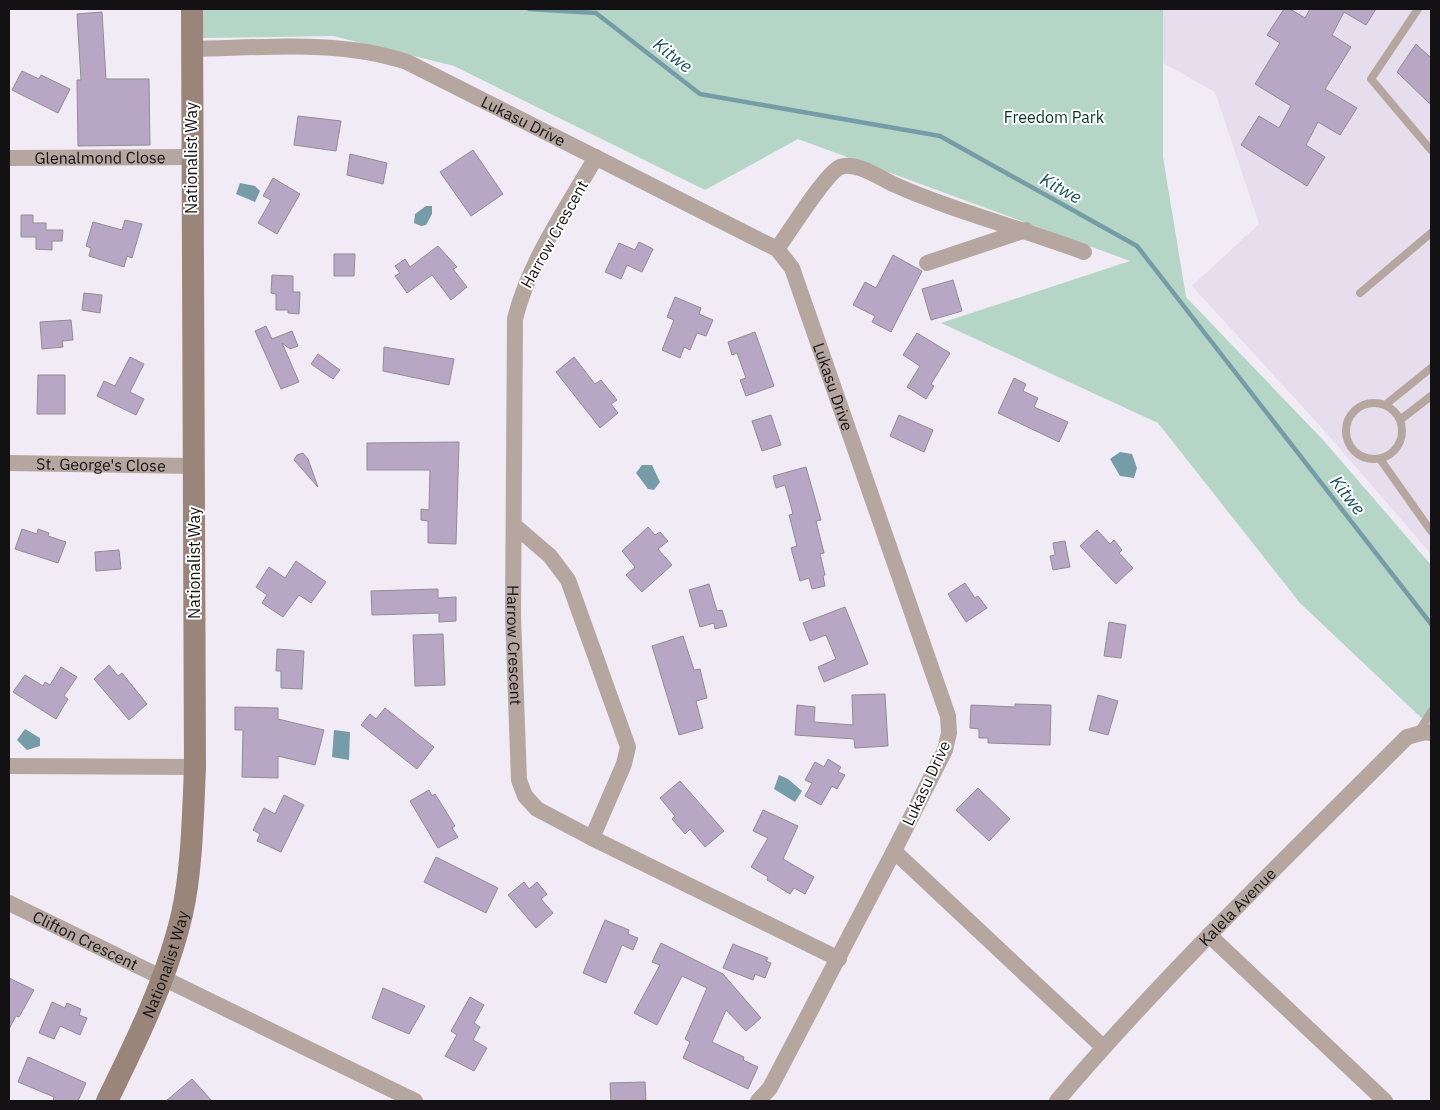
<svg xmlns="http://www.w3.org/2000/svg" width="1440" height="1110" font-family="'IBM Plex Sans',sans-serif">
<rect width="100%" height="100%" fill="#f0ebf4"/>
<path fill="#e7deed" d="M1123 9H1431V554L1330 437 1192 286 1259 224 1215 92 1111 34Z"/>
<path fill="#b5d6c6" d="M201 9H1163V157L1186 297 1324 441 1431 565V727L1300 603 1158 423 941 323 1130 261 798 139 705 190 454 66 333 36 199 38Z"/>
<path fill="#769da7" d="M240 183 255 186 260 191 255 202 236 194Z
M426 206H432V214L426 225 421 226 414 223 415 214Z
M1120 452 1132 454 1137 468 1134 478 1120 476 1110 459Z
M642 465H652L660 482 654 490 648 489 636 473Z
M25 729 40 738V746L27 750 17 740Z
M334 730 350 732 349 760 332 757Z
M779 775 788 779 802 791 795 802 774 789Z"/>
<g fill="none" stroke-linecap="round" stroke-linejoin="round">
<path stroke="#769da7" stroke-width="4.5" d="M529 9 596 13 700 94 940 136 1137 246 1431 624"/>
</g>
<path fill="#b7a7c4" stroke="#918c94" d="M1284 9H1290L1305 18 1310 9H1376L1366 25 1344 12 1332 35 1351 47 1325 89 1357 108 1340 135 1318 122 1306 145 1325 157 1307 186 1241 145 1259 116 1279 128 1291 106 1255 84 1280 43 1267 35Z
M102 12 106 79H149L150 145 78 146 77 80H81L77 14Z
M1416 44 1431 58V105L1397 72Z
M22 71 39 79 41 75 70 89 58 113 12 90Z
M298 116 341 121 336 151 294 145Z
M473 150 503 194 471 216 440 172Z
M350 154 387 163 383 184 347 175Z
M273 178 300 194 277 234 258 223 271 200 263 196Z
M21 215H33V223H46V230H63L62 241H52V250L36 249V237H21Z
M125 220 142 224 132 258 127 256 124 267 89 256 91 248 86 246 93 222 122 230Z
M639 242 653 249 642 272 627 265 621 279 605 272 619 243 635 250Z
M438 246 457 267 453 269 467 287 451 300 432 275 407 293 395 276 400 273 395 266 405 259 410 267Z
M334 254H355L354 276H334Z
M893 255 922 271 891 332 872 322 875 316 853 305 865 282 876 288Z
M272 275 293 276V292H300L299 314 288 313V310H276V294L271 293Z
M953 280 962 311 931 320 922 289Z
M84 293 102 295 100 313 82 310Z
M675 297 701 308 699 314 713 320 706 336 697 333 690 350 684 347 680 358 662 350 674 320 667 317Z
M71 320 73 340 62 341 63 347 42 349 40 322Z
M266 326 272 339 292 331 298 346 290 349 282 343 299 382 281 389 255 331Z
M755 332 774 386 746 396 740 380 746 378 737 353 732 355 728 342Z
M917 333 950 353 931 384 934 386 926 399 907 387 920 366 903 355Z
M384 347 454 359 449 385 383 371Z
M318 354 340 370 333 379 311 364Z
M130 357 144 364 130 392 144 399 136 415 97 396 104 381 115 386Z
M574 357 595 384 601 380 617 400 611 404 618 413 600 428 556 372Z
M38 375H65V414H37Z
M1014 378 1026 384 1023 391 1038 398 1034 407 1068 422 1059 442 998 413Z
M771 415 781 445 762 451 752 421Z
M899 415 933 430 924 452 890 436Z
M459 442 456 544 428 543V521L421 520V509L429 510 430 470H367V443Z
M303 453 308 459 318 487 294 460 297 455Z
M806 467 821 520 816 521 824 553 820 554 825 575 823 576 825 586 812 589 809 578 800 581 791 548 797 546 789 515 793 514 785 485 776 488 773 476Z
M648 527 655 535 660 532 668 541 658 549 672 565 642 592 626 575 635 567 622 551Z
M22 529 37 534 38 529 49 533 48 536 66 542 58 563 15 549Z
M1097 530 1110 544 1114 540 1122 550 1119 553 1133 568 1116 584 1080 546Z
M1065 541 1070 567 1053 570 1050 556 1055 555 1053 543Z
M119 550 121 569 96 571 95 552Z
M296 561 326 582 311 603 299 595 283 617 262 603 267 595 256 587 269 567 285 578Z
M965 583 975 598 978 596 987 608 966 622 948 594Z
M709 584 717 611 722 610 727 626 715 629 714 623 700 627 689 590Z
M438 589V598L456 597V621L439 622V613L372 615 371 591Z
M845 607 868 664 824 682 818 667 836 659 826 635 810 641 803 623Z
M1109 622 1126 625 1121 658 1104 656Z
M443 634 445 685 415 686 413 635Z
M683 636 694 670 700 669 707 698 696 701 703 728 679 735 652 646Z
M277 649 304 651 302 689 281 688V671H276Z
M109 665 118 676 122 673 147 704 129 720 94 679Z
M61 667 77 677 64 696 68 699 56 719 13 692 25 675 43 686 45 682 50 685Z
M885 694 888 746 855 748 854 739 795 735 797 705 815 707 814 722 853 725 852 695Z
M1098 695 1118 701 1108 735 1089 730Z
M1015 704 1051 705 1050 745 988 743V738H979V729L970 728 971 705 1015 707Z
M235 707 278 708V719L324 730 315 765 278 756V778L242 777 243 730H235Z
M385 708 434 747 417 769 361 725 370 714 376 719Z
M828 759 841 767 838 772 845 775 837 789 832 786 821 805 805 796 812 783 805 780 815 762 824 767Z
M680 781 724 831 705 847 690 829 685 834 672 819 675 816 660 798Z
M978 788 1010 819 989 841 956 810Z
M429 790 432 796 435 794 455 826 452 828 458 837 438 848 410 801Z
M284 795 304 805 281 852 257 841 260 834 253 830 264 808 275 814Z
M763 810 798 826 783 859 814 877 805 894 794 888 790 894 767 880 768 877 751 867 768 838 753 831Z
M436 857 498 888 486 913 424 882Z
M524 882 529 889 537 882 547 894 541 899 553 913 536 928 508 895Z
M605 920 629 930 628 934 638 938 633 950 622 945 606 983 583 973Z
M661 943 723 974 761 1018 746 1031 726 1010 712 1042 744 1057 743 1060 758 1067 748 1089 683 1058 690 1042 685 1039 707 988 682 976 657 1025 634 1013 660 965 652 962Z
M733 944 768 958 766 961 771 963 765 978 755 974 753 980 723 968Z
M9 978 34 990 19 1017 16 1016 9 1029Z
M383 988 425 1006 409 1034 372 1018Z
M470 997 484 1005 474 1023 480 1027 473 1040 487 1048 474 1071 445 1056 457 1035 451 1031Z
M52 1002 65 1008 67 1003 81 1009 79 1015 87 1018 80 1035 60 1026 54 1039 39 1033Z
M28 1057 86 1083 78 1101H53L54 1097 18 1082Z
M192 1079 212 1101H166Z
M645 1082 646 1101H611L610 1083Z"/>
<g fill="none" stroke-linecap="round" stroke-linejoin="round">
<path stroke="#b5a79f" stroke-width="8" d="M1418 9 1371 79 1431 150
M1360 293 1431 233
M1346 431a28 28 0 1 1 56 0a28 28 0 1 1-56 0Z
M1385 405 1431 368
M1400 420 1431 396
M1380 459 1431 531
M1419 731 1431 712"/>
<g stroke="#b5a79f" stroke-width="16">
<path id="s1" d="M191 49C262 48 338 39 407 62L777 249 792 268 948 716 949 733 945 750 894 851 1103 1047"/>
<path id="s2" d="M596 157C567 208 529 261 515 319L513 616 519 780 525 796 537 809 592 838 839 959"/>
<path id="s3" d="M9 158 191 157"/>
<path d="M777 249C789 233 825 174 840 167 855 161 879 177 893 184 953 211 1021 228 1084 252"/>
<path d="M927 263 1026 230"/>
<path id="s4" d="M9 463 194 466"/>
<path d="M515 526 550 556 568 580 628 747 624 764 592 838"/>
<path d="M9 766 195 767"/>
<path id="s5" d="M9 903 415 1101"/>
<path d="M1209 935 1385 1101"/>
<path d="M758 1101 770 1088 894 851"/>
<path id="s6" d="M1057 1101C1166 973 1288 856 1407 737L1425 732 1431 733"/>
</g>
<path stroke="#998579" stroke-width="22" id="s7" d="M107 1101C136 1042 167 979 182 914 192 870 193 813 195 767L192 9"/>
</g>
<g text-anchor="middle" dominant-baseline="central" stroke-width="4" stroke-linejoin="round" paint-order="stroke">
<g font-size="16" fill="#043624" stroke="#fff">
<text x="1054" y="117">Freedom Park</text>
</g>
<g font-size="16" fill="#131114" stroke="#fff">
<text stroke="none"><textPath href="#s1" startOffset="348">Lukasu Drive</textPath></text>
<text stroke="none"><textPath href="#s3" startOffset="91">Glenalmond Close</textPath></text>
<text transform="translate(191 158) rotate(-90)">Nationalist Way</text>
<text transform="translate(554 234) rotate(-61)">Harrow Crescent</text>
<text stroke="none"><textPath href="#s1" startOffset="782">Lukasu Drive</textPath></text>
<text stroke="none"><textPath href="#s4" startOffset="92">St. George's Close</textPath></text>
<text transform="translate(194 563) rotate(-90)">Nationalist Way</text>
<text stroke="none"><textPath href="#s2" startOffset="508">Harrow Crescent</textPath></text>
<text transform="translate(926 783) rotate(-65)">Lukasu Drive</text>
<text stroke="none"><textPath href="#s6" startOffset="265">Kalela Avenue</textPath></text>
<text stroke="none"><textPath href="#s5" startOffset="85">Clifton Crescent</textPath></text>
<text stroke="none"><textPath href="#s7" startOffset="149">Nationalist Way</textPath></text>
</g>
<g font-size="18" font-style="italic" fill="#19505c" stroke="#fff">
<text transform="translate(673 55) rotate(38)">Kitwe</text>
<text transform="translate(1061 188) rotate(29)">Kitwe</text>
<text transform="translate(1348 495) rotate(52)">Kitwe</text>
</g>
</g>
<rect width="1440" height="1110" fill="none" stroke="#131114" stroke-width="20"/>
</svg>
